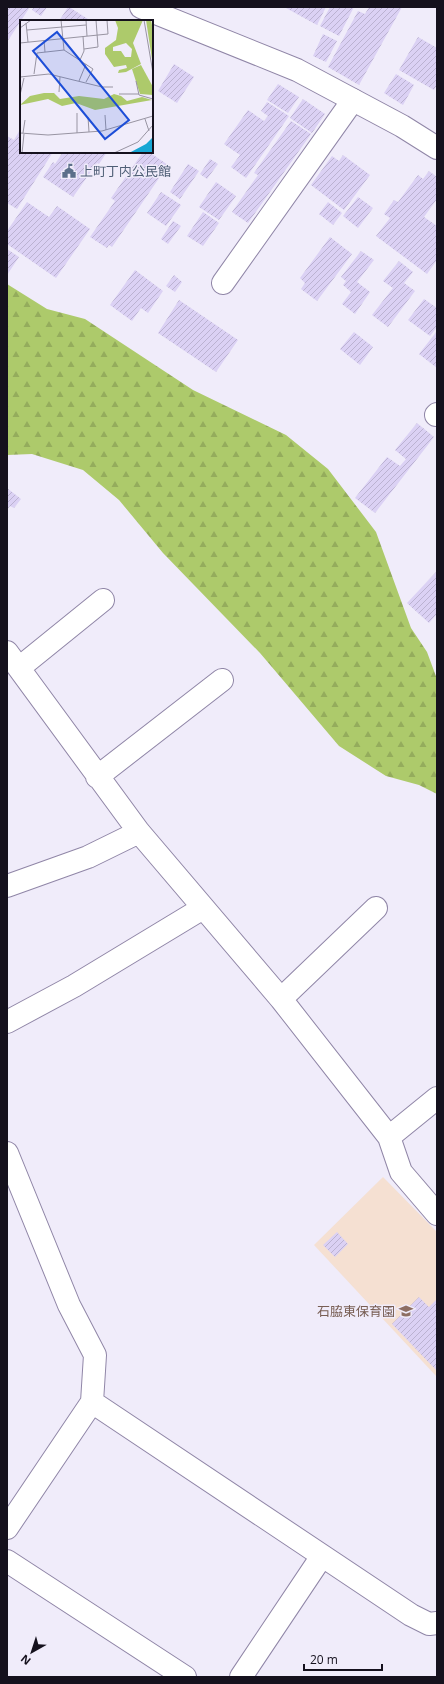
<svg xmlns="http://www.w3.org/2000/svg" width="444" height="1684" font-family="'Open Sans','Noto Sans JP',sans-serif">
<defs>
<pattern id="forest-firs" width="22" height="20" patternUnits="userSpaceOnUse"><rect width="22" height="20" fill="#adca6b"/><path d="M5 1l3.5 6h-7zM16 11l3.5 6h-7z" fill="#94ac5c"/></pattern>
<pattern id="building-hatch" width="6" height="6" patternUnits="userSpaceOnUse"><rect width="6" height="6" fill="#dbd1f4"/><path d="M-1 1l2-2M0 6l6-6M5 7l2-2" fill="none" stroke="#bbb2d1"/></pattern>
</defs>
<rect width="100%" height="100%" fill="#f0ecfa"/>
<path fill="#f5e0d2" d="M383 1177 437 1232V1377L314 1245Z"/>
<path fill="url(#forest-firs)" d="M7 284 47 309 85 319 193 390 286 435 328 469 376 532 411 628 427 652 437 679V794L419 785 386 776 339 746 260 653 163 553 119 500 83 470 32 454 7 455Z"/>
<path fill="url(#building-hatch)" d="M7 7H30L7 42Z
M34 7H47L41 16 32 10Z
M68 7H69L91 21H59Z
M287 7H326L317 25 286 8Z
M330 7H354L339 36 320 26Z
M369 7H402L359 85 328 67 358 11 365 14Z
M323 34 337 41 326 62 313 56Z
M418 37 437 48V85L434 90 399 70Z
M174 64 194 77 177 103 158 91Z
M396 74 414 85 403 105 384 93Z
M278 84 299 97 288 113 267 100Z
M303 99 325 114 312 133 290 118Z
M267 102 289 116 246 178 231 167 240 155 224 144 248 110 264 121 268 116 261 111Z
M291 121 311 134 248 223 232 212 258 175 254 173Z
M21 128V152H53L17 209 7 203V136L14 140Z
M63 152H107L99 164 97 163 73 197 43 177 53 162 55 164Z
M143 152H149L168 165 112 247 109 245 107 248 90 237 115 201 111 198Z
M343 155 370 175 344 210 311 185 332 156 339 161Z
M210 159 218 164 207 179 200 174Z
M188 164 199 171 180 199 170 192Z
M429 171 437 177V199L424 217 437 226V260L427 274 376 236 390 218 384 214 394 200 398 202 418 175 423 179Z
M216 182 236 196 219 220 199 207Z
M161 192 181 205 166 226 147 213Z
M358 197 373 208 358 228 343 216Z
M27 202 49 217 57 206 90 229 56 278 7 244V231Z
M328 202 342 213 333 225 319 214Z
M203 212 219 223 203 246 187 236Z
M173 221 181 226 168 244 161 239Z
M330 237 352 254 317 301 301 289 305 283 300 278Z
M7 249 19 257 7 275Z
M361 251 374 260 357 282 370 292 355 314 342 304 351 292 343 285 346 281 341 277Z
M399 261 413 272 404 283 415 291 388 327 372 315 393 288 383 281Z
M135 270 163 291 148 313 141 308 132 321 110 305Z
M174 275 182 282 175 292 166 286Z
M424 299 437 308V327L430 336 408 320Z
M179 300 238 340 216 372 158 333Z
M437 331V368L419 354Z
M354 332 373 347 360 365 340 349Z
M417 423 434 437 375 513 355 498 387 457 400 466 406 459 395 450Z
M7 488 21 499 14 508 10 506 7 510Z
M437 571V614L429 623 407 603Z
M337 1232 348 1244 335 1257 323 1245Z
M419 1297 429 1307 437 1299V1371L392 1324Z"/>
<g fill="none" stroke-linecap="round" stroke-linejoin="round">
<defs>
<path id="minor" d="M223 283 353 100
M436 415 437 414
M7 652 139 832 281 999 389 1137 401 1172 437 1214
M19 668 103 600
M97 777 222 680
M7 886 88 857 139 832
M281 999 376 908
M7 1022 74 986 203 908
M389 1137 437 1098
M7 1153 69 1305 95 1355 92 1402 7 1528
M92 1402 411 1615 429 1624 437 1623
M241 1677 322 1556"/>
<path id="tertiary" d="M141 7 297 70 402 126 437 148
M7 1561 185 1677"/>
</defs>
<use href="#minor" stroke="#9086a7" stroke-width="24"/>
<use href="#tertiary" stroke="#9086a7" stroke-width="24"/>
<use href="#minor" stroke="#fff" stroke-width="22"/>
<use href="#tertiary" stroke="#fff" stroke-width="22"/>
</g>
<defs>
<symbol id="civic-bare" viewBox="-9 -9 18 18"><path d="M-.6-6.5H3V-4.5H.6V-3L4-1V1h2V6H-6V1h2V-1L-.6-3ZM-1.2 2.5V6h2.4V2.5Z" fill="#5c6f8a" stroke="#f0ecfa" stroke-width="2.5" paint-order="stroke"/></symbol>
<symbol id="school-bare" viewBox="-9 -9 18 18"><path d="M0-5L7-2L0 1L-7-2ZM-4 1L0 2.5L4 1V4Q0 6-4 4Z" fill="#8d6e63" stroke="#f0ecfa" stroke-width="2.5" paint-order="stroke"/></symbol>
</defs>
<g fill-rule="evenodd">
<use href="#civic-bare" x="59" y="161" width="20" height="20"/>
<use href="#school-bare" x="396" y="1301" width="20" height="20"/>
</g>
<g text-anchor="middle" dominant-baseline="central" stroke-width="3" stroke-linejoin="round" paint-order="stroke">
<g font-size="13" fill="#4e5e75" stroke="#f0ecfa" text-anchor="start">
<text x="80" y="171">上町丁内公民館</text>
</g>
<g font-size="13" fill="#785e54" stroke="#f0ecfa" text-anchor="end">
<text x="395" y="1311">石脇東保育園</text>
</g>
</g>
<g transform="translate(20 20)">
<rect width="133" height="133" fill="#f0ecfa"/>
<path d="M95 0H123L113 23 121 44 106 52 98 53 99 50 107 48 106 45 94 47 85 34V28L96 20 98 8ZM106 23 112 29 111 37H105L101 31H93V27ZM126 0H131L133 10V46ZM24 73H34L40 79 59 76 84 79 94 74 101 76 107 81 122 77 132 80 75 90 56 83 42 86 28 79 0 85 10 76Z" fill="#adca6b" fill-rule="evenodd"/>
<path d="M121 45 133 67V75L120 74 112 49Z" fill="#adca6b"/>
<path d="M133 117V133H109L126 124Z" fill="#17a7d4"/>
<path fill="none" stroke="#9894a2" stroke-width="1" d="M41 0 44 30 73 49 66 62M66 0 67 16M124 0 133 53M6 3 8 22M0 8 11 0M7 10 66 5M24 20 25 32M0 23 88 14 87 0M64 29 78 27 76 0M60 40 64 31 63 16M14 54 17 33 44 30M0 57 29 54 82 67H93M59 61 66 44M116 61 119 75 133 79M39 72 40 57M99 74H119M0 75 4 58M57 93V113M85 95 86 110M68 97 69 112M125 99 129 111M0 113 28 115 82 111 133 96M3 113 5 100M2 133 4 114M94 133 118 122 133 105"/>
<path fill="#1d4ed8" fill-opacity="0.15" stroke="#1d4ed8" stroke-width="2" d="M37 12 109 100 85 119 13 31Z"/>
<rect width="133" height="133" fill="none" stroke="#15111d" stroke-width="2"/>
</g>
<rect width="444" height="1684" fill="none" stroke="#15111d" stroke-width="16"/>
<g transform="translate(32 1652) rotate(219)" stroke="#f0ecfa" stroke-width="3" paint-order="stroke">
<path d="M0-3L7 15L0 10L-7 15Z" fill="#15111d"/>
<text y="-6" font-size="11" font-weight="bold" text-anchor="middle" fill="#15111d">N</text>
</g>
<path d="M304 1664v6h78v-6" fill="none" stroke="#15111d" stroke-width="2"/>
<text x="310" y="1664" font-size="12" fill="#15111d" stroke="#f0ecfa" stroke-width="3" paint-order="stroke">20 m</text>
</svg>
